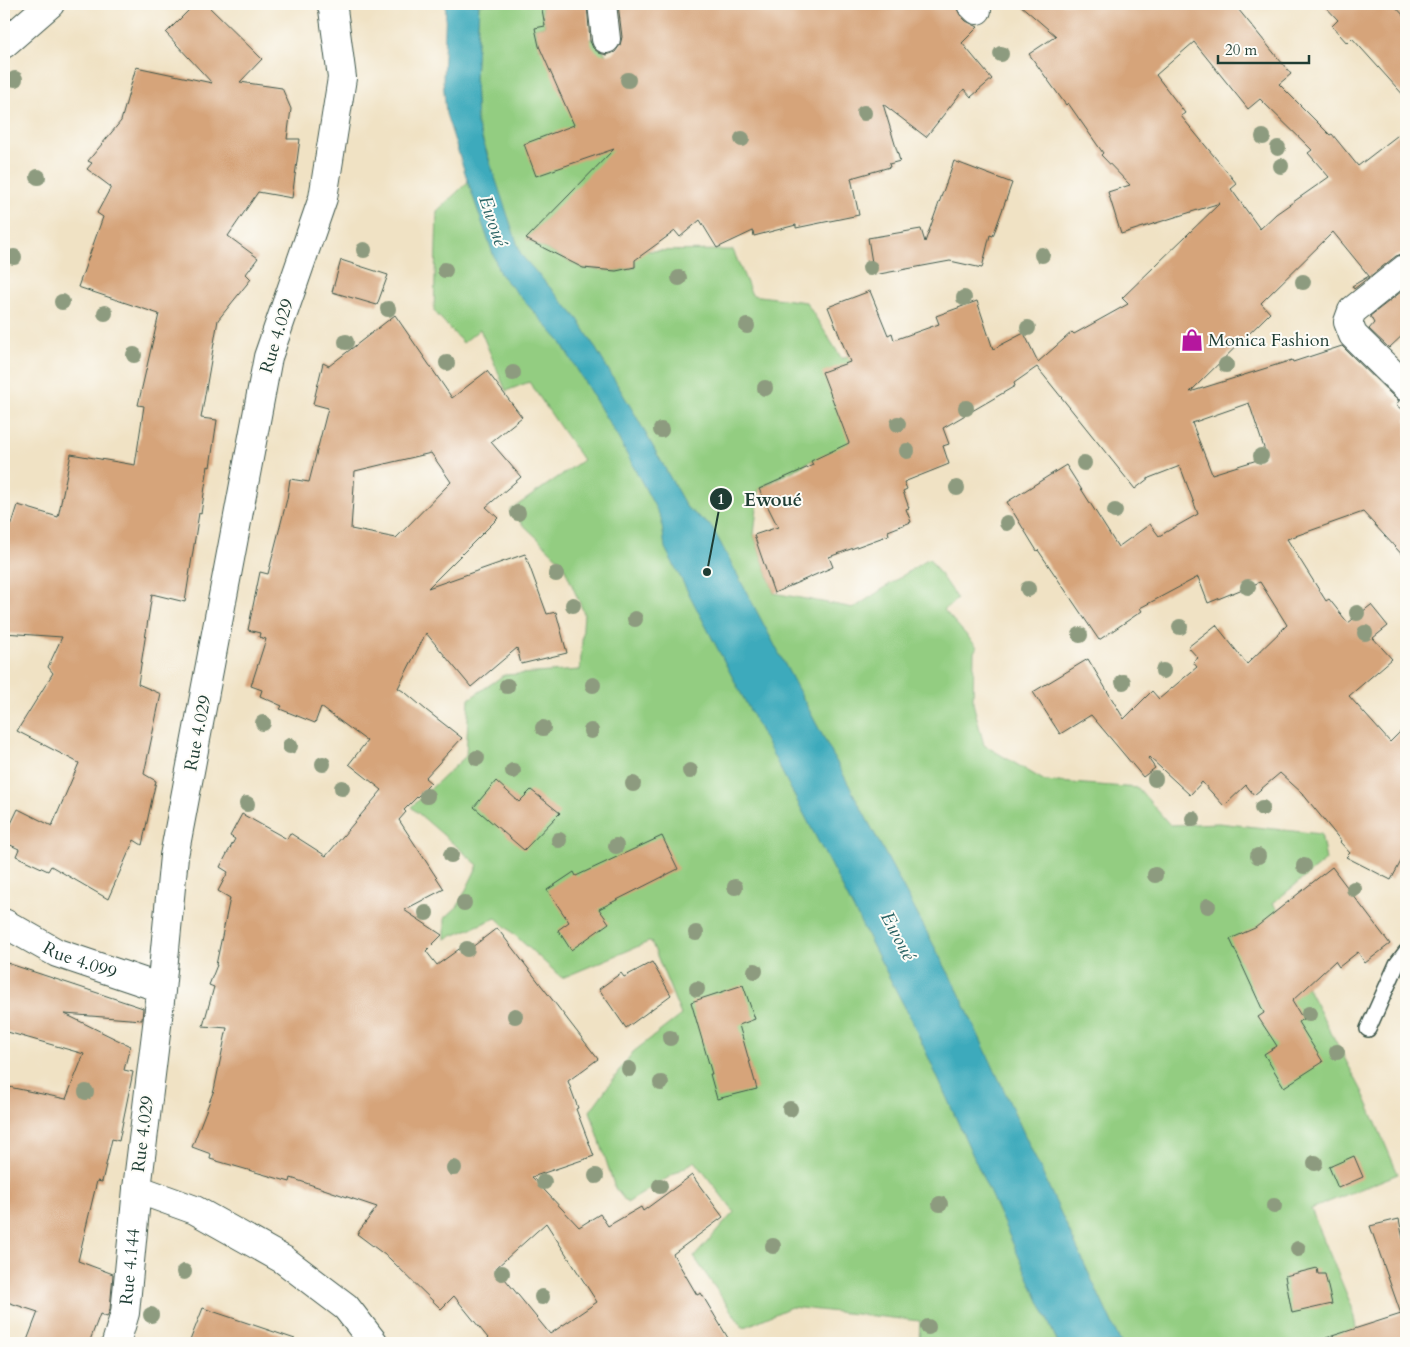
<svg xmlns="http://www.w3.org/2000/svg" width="1410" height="1347" font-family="Cardo,serif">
<rect width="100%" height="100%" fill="#fdfcf7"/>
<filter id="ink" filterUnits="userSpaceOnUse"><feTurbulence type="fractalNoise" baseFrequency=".02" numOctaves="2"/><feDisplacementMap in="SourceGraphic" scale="10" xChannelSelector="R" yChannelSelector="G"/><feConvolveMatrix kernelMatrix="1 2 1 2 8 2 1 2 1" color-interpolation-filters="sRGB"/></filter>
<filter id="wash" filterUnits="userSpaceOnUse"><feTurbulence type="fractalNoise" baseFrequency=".0096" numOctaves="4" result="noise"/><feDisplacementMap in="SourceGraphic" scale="20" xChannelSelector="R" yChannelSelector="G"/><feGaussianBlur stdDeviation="1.12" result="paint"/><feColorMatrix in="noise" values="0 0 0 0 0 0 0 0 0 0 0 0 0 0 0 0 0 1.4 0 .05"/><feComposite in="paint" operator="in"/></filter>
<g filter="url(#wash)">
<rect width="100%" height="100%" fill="#f0e2c4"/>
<path fill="#93cd81" stroke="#59855a" d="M479 4H541L545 26 535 28 540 49 597 38 631 102 615 195 553 212 526 239 583 268 616 271 635 267 634 251 733 250 752 295 806 302 842 359 880 337 911 429 811 461 759 489 754 535 774 593 854 608 929 558 957 599 944 610 977 647 974 652 973 703 984 745 1045 781 1138 788 1170 825 1218 823 1321 834 1326 860 1273 903 1288 922 1298 970 1362 1091 1398 1174 1311 1209 1352 1307 1359 1343H919L920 1321 791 1307 743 1328 694 1257 734 1212 695 1161 627 1203 615 1188 590 1111 633 1052 681 1015 651 941 562 978 496 918 445 939V918L458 906 478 865 411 807 466 756 469 699 504 675 580 670 584 613 562 562 509 511 583 460 529 382 506 391 480 329 463 343 434 311 437 211 490 161 477 124 475 80Z"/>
<path fill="#3daabc" stroke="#2e7478" d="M446 4H479L475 80 477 124 521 255 578 319 636 416 687 508 712 527 958 991 1121 1343H1058L911 1019 665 548 661 518 617 436 560 341 500 274 468 182 446 114 443 80Z"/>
<g id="blocks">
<path fill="#d6a47a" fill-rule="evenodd" d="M195 4H206L262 59 240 82 282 88 291 109 287 139H300L292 198 258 192 228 236 258 258 246 274 251 279 218 320 201 418 217 420 210 467 208 466 201 514 199 513 185 602 152 594 138 684 161 694 144 774 156 781 142 845 134 840 108 899 51 866 48 871 16 856 19 849 4 842V838L18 809 52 826 79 763 17 731 53 673 48 667 62 637 4 633V521L12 524 18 505 58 517 71 454 135 465 144 406 138 405 159 314 78 287 103 217 97 213 111 187 87 169 92 163 88 161 121 121 136 67 212 83 166 33Z
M541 4H587L590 41 593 48 599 53 607 55 615 52 620 45 622 37 618 4H955L960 15 966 21 978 27 962 43 992 79 971 97 964 89 926 137 883 104 900 161 889 164 890 167 851 178 859 215 796 228V225L754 236 753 231 717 248 700 220 680 237 675 231 635 260V267L616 271 583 268 526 239 614 149 536 176 524 144 574 125 539 46 535 28 545 26Z
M1019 4H1234L1291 74 1279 84 1330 135 1332 134 1358 166 1406 129V253L1396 256 1354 289 1352 286 1369 276 1333 232 1261 303 1270 313 1190 392 1292 360 1293 362 1342 346 1395 398 1399 401 1396 405 1406 413V559L1363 512 1287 539 1326 601 1329 599 1348 623 1371 605 1388 626 1373 638 1392 659 1349 696 1390 742 1406 726V852L1391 880 1346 857 1350 853 1340 842 1341 841 1302 793 1280 773 1254 795 1246 785 1224 806 1202 782 1190 795 1149 757 1148 758 1155 768 1143 777 1091 715 1060 734 1033 692 1088 659 1124 719 1152 691 1159 699 1197 667 1193 662 1198 658 1188 647 1216 625 1247 664 1287 625 1260 582 1208 603 1198 577 1140 608 1142 611 1099 640 1038 550 1037 551 1007 502 1066 465 1118 547 1150 524 1159 536 1198 514 1180 466 1149 478 1135 489 1037 367 1014 383 1015 386 943 428 949 444 943 446 949 464 904 482 907 489 903 491 909 508 906 509 911 522 888 531 889 535 829 557 833 567 774 593 754 535 778 527 759 489 813 465 811 461 849 443 822 372 850 362 828 307 870 291 888 335 892 333 894 340 939 324 936 316 977 301 993 349 1024 333 1038 362 1072 332 1074 334 1128 304 1122 298 1220 203 1121 234 1108 192 1130 185 1101 155 1103 153 1068 103 1066 105 1029 54 1056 36ZM1194 42 1248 109 1260 99 1312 150 1308 153 1329 177 1276 214 1260 229 1231 189 1237 184 1181 116 1185 113 1156 75ZM1249 403 1267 457 1212 474 1192 423Z
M1323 4H1393L1406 18V98L1352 38 1347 43 1332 26 1338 20Z
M954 161 1012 183 993 236 990 235 982 268 950 261 874 275 868 238 921 229 925 242Z
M341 260 388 275 377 305 332 292Z
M1406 288V332L1389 348 1369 329 1374 323 1370 316Z
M395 315 452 398 487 371 522 417 491 442 521 477 486 507 498 518 428 588 525 554 547 614 556 612 567 653 521 664 517 648 471 687 426 633 398 688 406 693 426 710 462 738 425 778 431 783 404 810 406 812 399 820 444 889 404 910 442 935 426 951 437 965 462 947 467 951 497 928 598 1059 568 1081 578 1108 576 1109 594 1156 532 1177 579 1227 600 1214 608 1226 641 1207 643 1211 692 1175 702 1189 723 1217 673 1254 697 1295 701 1293 731 1343H492L454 1296 441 1309 389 1258 357 1234 377 1207 291 1178 290 1182 210 1159 211 1154 192 1147 214 1090 227 1028 203 1026 214 987 209 985 217 965H216L230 898 218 891 228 872 220 867 235 839 230 836 242 814 287 839 290 833 326 856 382 790 349 764 367 741 321 707 315 723 280 709 282 706 260 696 262 690 251 686 266 639 259 637 260 633 248 630 260 572 268 574 287 499 290 479 309 482 328 408 313 404 323 363 329 366ZM431 453 451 482 396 538 351 529 355 471ZM546 1223 597 1302 550 1334 496 1268Z
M496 781 519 802 531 790 560 813 524 850 474 807Z
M662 836 678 869 599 909 609 923 571 950 558 930 569 922 547 890 574 872 576 876Z
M1332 867 1390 944 1365 963 1358 952 1339 967 1335 961 1292 1001 1303 1019 1298 1022 1323 1062 1284 1087 1264 1054 1277 1046 1258 1017 1264 1013 1230 939 1255 928Z
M4 962 143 1008 142 1020 65 1014 130 1046 124 1070 133 1072 119 1141 112 1139 102 1182 97 1181 78 1261 113 1274 110 1310 107 1317 100 1314 89 1343H26L38 1312 4 1301V1086L66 1099 84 1054 4 1031Z
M652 962 671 995 626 1028 599 989 621 973 624 977Z
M743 985 755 1019 739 1025 757 1089 717 1099 710 1074H712L691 1002Z
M1354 1156 1363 1177 1338 1188 1329 1167Z
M1399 1219 1403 1239 1406 1237V1343H1327L1326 1338 1401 1314 1370 1226Z
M1317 1268 1318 1274H1325L1332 1304 1292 1313 1285 1276Z
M203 1308 295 1339 294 1343H189Z"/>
</g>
</g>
<g filter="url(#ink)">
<use href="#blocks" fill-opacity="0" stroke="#3e564a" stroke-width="1"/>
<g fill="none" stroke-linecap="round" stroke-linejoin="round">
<defs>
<path id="service" d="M1368 1029 1397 964 1406 952"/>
<g id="minor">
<path d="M331 4 333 9 342 78 323 198 268 357 174 856 160 1001 137 1189 195 1210 284 1260 346 1307 374 1343"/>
<path d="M602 4 606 39"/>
<path d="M971 4 977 10"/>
<path d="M4 44 50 4"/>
<path d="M1406 268 1352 311 1348 322 1353 335 1406 387"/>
<path id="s1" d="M4 923 57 953 161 988"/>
<path id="s2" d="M116 1343 125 1313 137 1189"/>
</g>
</defs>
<use href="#service" stroke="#3e564a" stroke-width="18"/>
<use href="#minor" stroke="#3e564a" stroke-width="30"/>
<use href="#service" stroke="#fff" stroke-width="15"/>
<use href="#minor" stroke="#fff" stroke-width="28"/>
</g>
<g fill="#8d9b7f">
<circle cx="1001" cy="54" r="8"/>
<circle cx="15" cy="79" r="8"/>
<circle cx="628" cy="80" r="8"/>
<circle cx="864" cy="113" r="8"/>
<circle cx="1263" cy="137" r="8"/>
<circle cx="742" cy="139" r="8"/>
<circle cx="1278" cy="148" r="8"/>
<circle cx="1281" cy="166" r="8"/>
<circle cx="38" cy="177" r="8"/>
<circle cx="364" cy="250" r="8"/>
<circle cx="1042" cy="255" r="8"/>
<circle cx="14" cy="257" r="8"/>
<circle cx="870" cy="268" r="8"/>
<circle cx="445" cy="270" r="8"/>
<circle cx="679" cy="278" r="8"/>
<circle cx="1303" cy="282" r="8"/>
<circle cx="964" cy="298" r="8"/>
<circle cx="62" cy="302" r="8"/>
<circle cx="388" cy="309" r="8"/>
<circle cx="105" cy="313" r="8"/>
<circle cx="747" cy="326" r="8"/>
<circle cx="1028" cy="328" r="8"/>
<circle cx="346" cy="342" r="8"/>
<circle cx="134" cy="355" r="8"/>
<circle cx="447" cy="363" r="8"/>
<circle cx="1226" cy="365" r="8"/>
<circle cx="513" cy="373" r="8"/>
<circle cx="765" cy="388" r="8"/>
<circle cx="966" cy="408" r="8"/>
<circle cx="898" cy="424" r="8"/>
<circle cx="661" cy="430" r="8"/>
<circle cx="907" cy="451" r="8"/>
<circle cx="1261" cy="456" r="8"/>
<circle cx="1084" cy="463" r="8"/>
<circle cx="957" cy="488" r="8"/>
<circle cx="1115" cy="511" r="8"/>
<circle cx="518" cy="513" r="8"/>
<circle cx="1007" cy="523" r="8"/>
<circle cx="556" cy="574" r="8"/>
<circle cx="1248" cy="587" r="8"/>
<circle cx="1028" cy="589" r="8"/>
<circle cx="573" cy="605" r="8"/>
<circle cx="1357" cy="613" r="8"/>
<circle cx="635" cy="619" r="8"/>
<circle cx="1180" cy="627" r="8"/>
<circle cx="1365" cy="633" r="8"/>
<circle cx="1080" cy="635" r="8"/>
<circle cx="1163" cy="671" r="8"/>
<circle cx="1123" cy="682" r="8"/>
<circle cx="593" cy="685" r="8"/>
<circle cx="507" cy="686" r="8"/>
<circle cx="263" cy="723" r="8"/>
<circle cx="543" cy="728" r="8"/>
<circle cx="591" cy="731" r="8"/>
<circle cx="290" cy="746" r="8"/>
<circle cx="477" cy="758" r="8"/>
<circle cx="323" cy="764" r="8"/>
<circle cx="513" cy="771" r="8"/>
<circle cx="690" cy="771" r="8"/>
<circle cx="1155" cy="779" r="8"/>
<circle cx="633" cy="784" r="8"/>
<circle cx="342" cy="788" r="8"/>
<circle cx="427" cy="796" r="8"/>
<circle cx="247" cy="804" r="8"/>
<circle cx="1262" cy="808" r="8"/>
<circle cx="1193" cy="819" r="8"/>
<circle cx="559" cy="840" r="8"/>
<circle cx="616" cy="846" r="8"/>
<circle cx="451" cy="855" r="8"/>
<circle cx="1258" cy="856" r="8"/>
<circle cx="1304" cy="866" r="8"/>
<circle cx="1155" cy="875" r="8"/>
<circle cx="735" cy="887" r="8"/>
<circle cx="1354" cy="889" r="8"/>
<circle cx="464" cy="903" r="8"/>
<circle cx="1208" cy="906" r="8"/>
<circle cx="426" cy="913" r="8"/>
<circle cx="696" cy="933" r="8"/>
<circle cx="467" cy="949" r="8"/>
<circle cx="755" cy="971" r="8"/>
<circle cx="697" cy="989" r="8"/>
<circle cx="1309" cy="1014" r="8"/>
<circle cx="515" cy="1016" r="8"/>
<circle cx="670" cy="1038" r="8"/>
<circle cx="1337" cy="1052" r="8"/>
<circle cx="629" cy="1069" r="8"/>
<circle cx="661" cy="1083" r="8"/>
<circle cx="86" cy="1092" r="8"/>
<circle cx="790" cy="1109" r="8"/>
<circle cx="1315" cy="1163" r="8"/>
<circle cx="454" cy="1168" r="8"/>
<circle cx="596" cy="1176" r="8"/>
<circle cx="544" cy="1182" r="8"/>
<circle cx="660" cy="1186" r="8"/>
<circle cx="940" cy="1204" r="8"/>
<circle cx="1274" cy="1206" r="8"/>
<circle cx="773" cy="1246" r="8"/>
<circle cx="1298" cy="1249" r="8"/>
<circle cx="184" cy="1272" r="8"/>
<circle cx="502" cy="1273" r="8"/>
<circle cx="542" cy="1297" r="8"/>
<circle cx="151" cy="1315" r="8"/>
<circle cx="928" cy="1327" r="8"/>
</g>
</g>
<defs>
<symbol id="shop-bare" viewBox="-9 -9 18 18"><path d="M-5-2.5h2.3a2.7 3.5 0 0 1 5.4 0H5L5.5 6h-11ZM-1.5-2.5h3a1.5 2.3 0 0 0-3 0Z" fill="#b5179e" stroke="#fdfcf7" stroke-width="2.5" paint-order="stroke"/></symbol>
</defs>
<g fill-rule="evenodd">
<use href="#shop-bare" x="1176" y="324" width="32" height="32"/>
</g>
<g text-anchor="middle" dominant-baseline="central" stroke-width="4" stroke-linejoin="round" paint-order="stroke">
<g font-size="18" fill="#1f3d34" stroke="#fdfcf7">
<text transform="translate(277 336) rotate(-73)">Rue 4.029</text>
<text transform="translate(198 733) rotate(-79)">Rue 4.029</text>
<text stroke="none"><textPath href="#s1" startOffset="85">Rue 4.099</textPath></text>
<text transform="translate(143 1134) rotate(-83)">Rue 4.029</text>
<text stroke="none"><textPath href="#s2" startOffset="78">Rue 4.144</textPath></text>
</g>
<g font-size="18" fill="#1f3d34" stroke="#fdfcf7" text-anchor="start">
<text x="1208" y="340">Monica Fashion</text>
</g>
<g font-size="19" font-style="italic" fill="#2a6364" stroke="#fdfcf7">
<text transform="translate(493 221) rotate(71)">Ewoué</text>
<text transform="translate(898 936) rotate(62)">Ewoué</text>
</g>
</g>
<path fill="none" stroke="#1f3d34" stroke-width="2" d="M707 572L721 499"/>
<g fill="#1f3d34" stroke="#fdfcf7" stroke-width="2">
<circle cx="707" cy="572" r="5"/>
<circle cx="721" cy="499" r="12"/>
</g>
<g font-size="15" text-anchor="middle" font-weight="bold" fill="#fff">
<text x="721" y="504">1</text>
</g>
<g font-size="19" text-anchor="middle" font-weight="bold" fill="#1f3d34" stroke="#fdfcf7" stroke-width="4" stroke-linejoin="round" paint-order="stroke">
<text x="773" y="506">Ewoué</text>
</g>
<rect width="1410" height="1347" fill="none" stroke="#fdfcf7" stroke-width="20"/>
<path d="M1218 55v8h91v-8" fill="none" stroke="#1f3d34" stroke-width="2.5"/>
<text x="1225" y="55" font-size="15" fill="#1f3d34" stroke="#fdfcf7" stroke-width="4" paint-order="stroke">20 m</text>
</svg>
